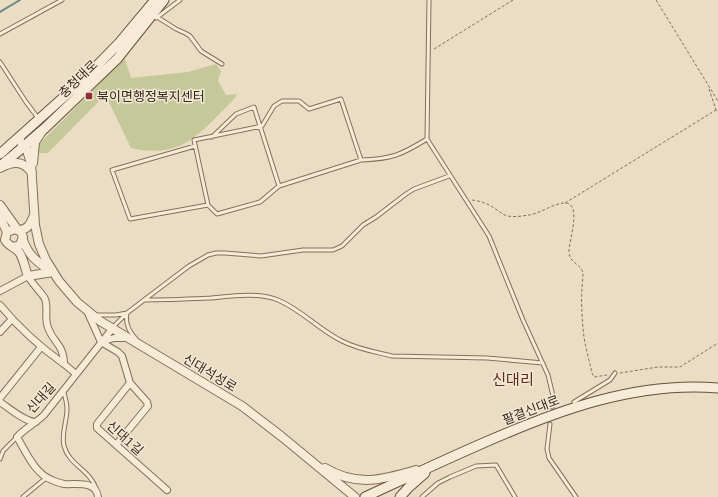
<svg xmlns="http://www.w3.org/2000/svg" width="718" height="497" font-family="'IBM Plex Serif','Noto Sans KR',serif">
<rect width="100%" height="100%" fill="#ebddc4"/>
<path fill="#c5c899" d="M124 56 131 78 188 72 216 64 221 71 218 81 226 95 237 94 234 99C201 132 183 160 131 148L108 100 102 98 48 153H37L38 145 97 86Z"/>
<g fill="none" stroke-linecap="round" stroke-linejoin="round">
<path stroke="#6d8b82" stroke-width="2" d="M0 12 20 0"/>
<defs>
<path id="service" d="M429 0 427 139 489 236 523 320 548 375 553 396 552 407
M157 17 176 29 185 33 190 36 201 51 222 64
M156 18 180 0
M0 34 62 0
M0 62 26 102 38 118
M212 137 236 114 254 107 279 186
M195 146 112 170 130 219 208 205
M361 160 279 186 260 202 217 214 208 205 194 140 262 126 274 106 282 101H299L309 109 341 99 361 160C392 159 401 155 427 139
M144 300C166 300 188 299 211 298 232 296 257 292 278 300 302 310 319 330 342 341 357 349 376 352 392 356L487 358 543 363
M96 315H116L127 313C125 324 129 331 136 339
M113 327 127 313 144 300 189 266 208 255 216 253H225L261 256 303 250H333L342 246 363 225 376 217 406 194 414 189 449 176
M63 390C65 396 67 402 67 409 67 421 61 433 64 446 69 465 89 469 96 488
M575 405 574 402 610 380 615 373
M550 424 547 449 549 458 576 497
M0 459 3 451 17 437
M23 497 46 478
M422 497 438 483 450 477 476 466 496 465 515 497"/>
<path id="minor" d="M0 291 28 276C32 284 43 294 45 299 48 306 45 317 47 324 51 342 64 343 64 364L76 374
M0 305C19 328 40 347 64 364
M88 313 101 342
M0 332 12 319
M101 342 118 352 122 356 130 383 97 424V428L167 490
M101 342 114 338H127
M0 398 41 347
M0 402C9 408 25 422 36 422
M116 445 148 406 147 402 130 383
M98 497C96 480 76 485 64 484 60 483 56 482 52 480 35 474 26 452 17 437 25 428 36 423 44 415L112 329"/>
<path id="tertiary" d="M21 142 26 148 31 163 35 225 39 244 46 260 59 281 77 302 100 321 242 406 281 436 355 497
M33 163 35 142 41 133
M0 168C13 161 23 160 32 173
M0 205 17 229
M0 217 7 232
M19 230C28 230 31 223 34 215
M23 240C28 255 38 263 51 271
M13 247 20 245 23 237 21 232 15 229 7 232 5 240C8 246 15 247 19 252 24 259 25 269 28 276L53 272
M325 468C357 487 382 480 416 470"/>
<path id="secondary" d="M0 154 84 79 120 42 155 0
M0 166 15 154 45 128 117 59 164 0
M365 497C404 479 442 461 481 444 556 411 635 381 718 388
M400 497 409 487 425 473"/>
</defs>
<use href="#service" stroke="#846f5c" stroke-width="5"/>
<use href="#minor" stroke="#846f5c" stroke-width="8"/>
<use href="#tertiary" stroke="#846f5c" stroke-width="10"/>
<use href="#secondary" stroke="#66503f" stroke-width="11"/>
<path stroke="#846f5c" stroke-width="1" stroke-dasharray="3 2" stroke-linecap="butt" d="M656 0 718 101
M434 49 513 0
M709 89 716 110 718 112
M472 200C481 201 489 204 497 210 500 212 502 214 505 215 511 218 522 216 529 215 540 214 560 199 569 204 580 210 569 241 569 251 569 264 581 263 583 273 583 278 582 284 582 289 581 302 582 315 583 328 584 343 589 359 592 373L594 377 607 375
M565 203 716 110
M620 373 658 367H680L718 343"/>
<use href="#service" stroke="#f6ebd6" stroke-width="3"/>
<use href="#minor" stroke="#f6ebd6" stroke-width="6"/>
<use href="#tertiary" stroke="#f6ebd6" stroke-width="8"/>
<use href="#secondary" stroke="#f6ebd6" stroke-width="9"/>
</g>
<rect fill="#8f3036" stroke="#f3e8d3" stroke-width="1.5" x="85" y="92" width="8" height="8" rx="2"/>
<g text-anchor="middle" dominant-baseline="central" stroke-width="3" stroke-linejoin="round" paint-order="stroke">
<g font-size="13" fill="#35281f" stroke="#f3e8d3">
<text transform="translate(78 79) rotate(-44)">충청대로</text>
<text transform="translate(210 373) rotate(31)">신대석성로</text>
<text transform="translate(41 398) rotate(-48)">신대길</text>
<text transform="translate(531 410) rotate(-21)">팔결신대로</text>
<text transform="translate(125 438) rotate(42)">신대1길</text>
</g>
<g font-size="13" fill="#35281f" stroke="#f3e8d3" text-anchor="start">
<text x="97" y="96">북이면행정복지센터</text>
</g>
<g font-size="15" fill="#5e2a21" stroke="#f3e8d3">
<text x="513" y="379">신대리</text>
</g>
</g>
</svg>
